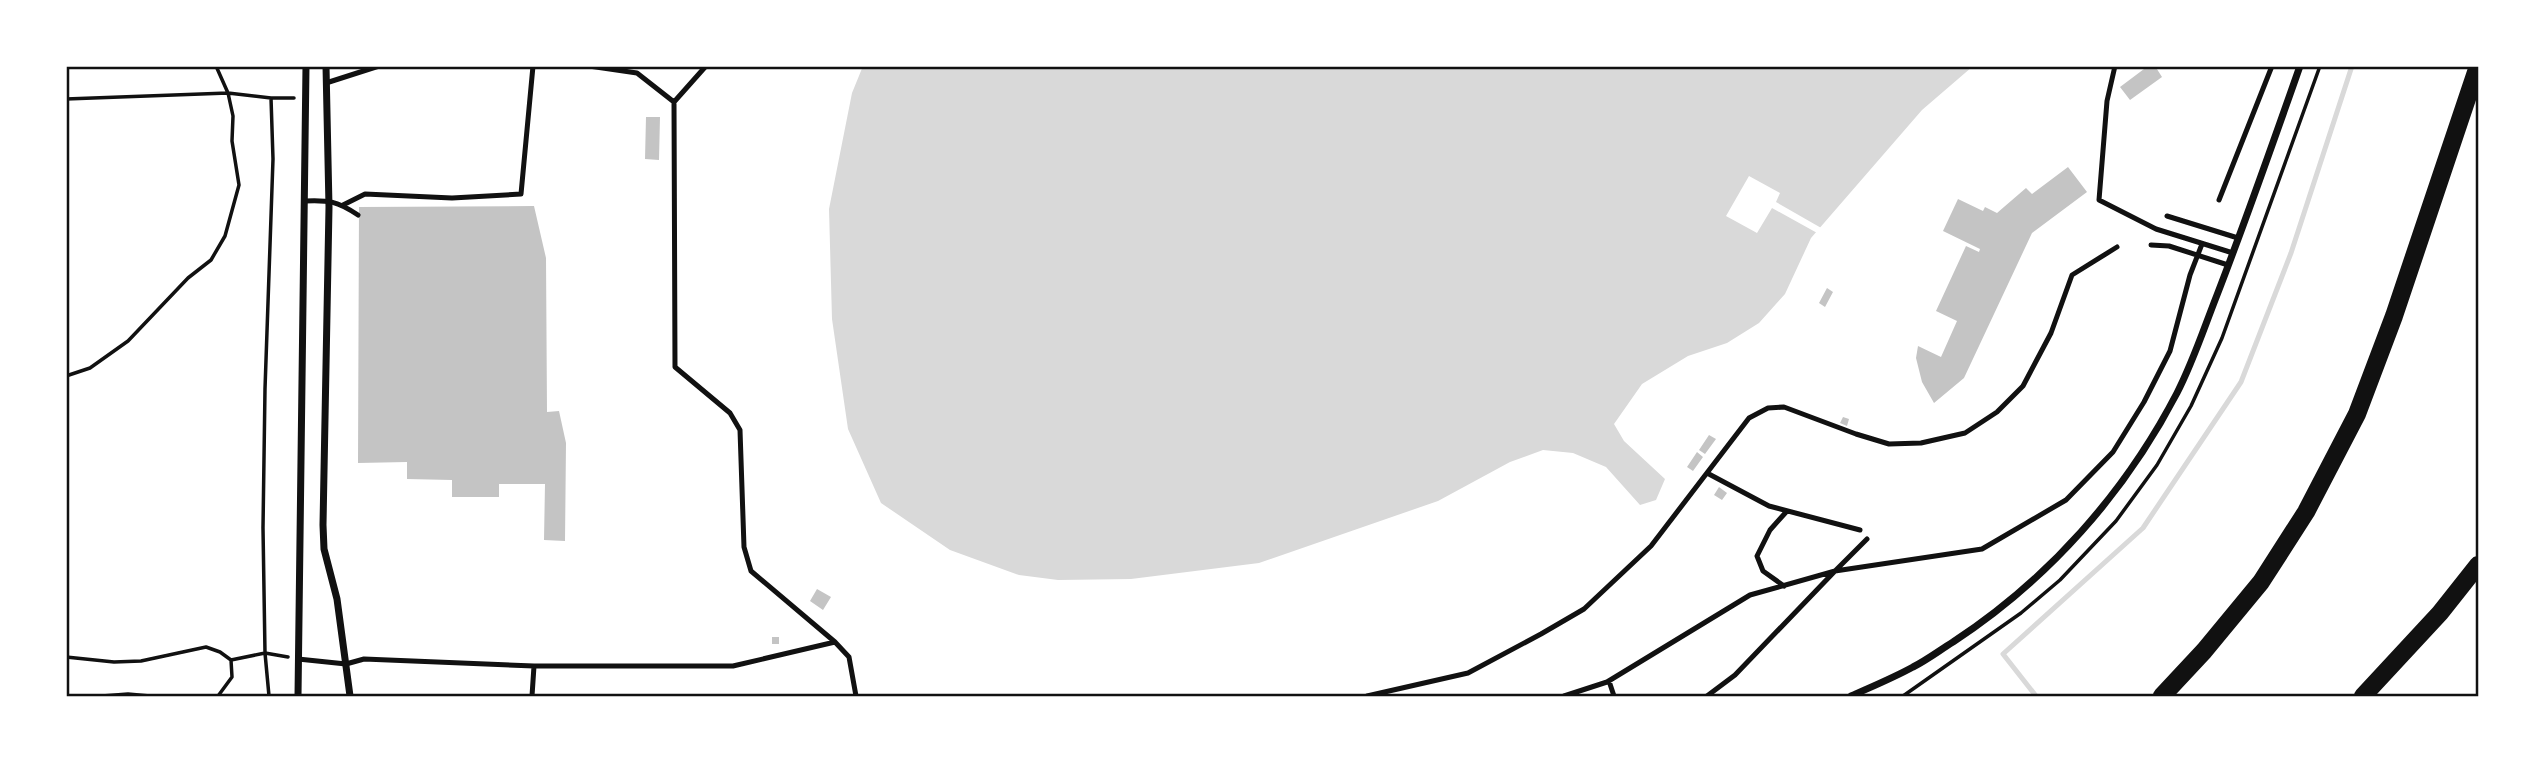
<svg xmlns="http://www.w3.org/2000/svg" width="2545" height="763" font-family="Ubuntu,sans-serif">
<rect width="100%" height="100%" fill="#fff"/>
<path fill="#d9d9d9" d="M863 66 1972 67 1922 110 1811 238 1785 294 1759 323 1727 343 1688 356 1642 384 1614 424 1624 441 1665 479 1656 500 1640 505 1606 467 1573 453 1543 450 1510 462 1438 501 1259 563 1131 579 1058 580 1019 575 950 550 881 503 848 429 832 319 829 209 852 93Z"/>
<path fill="#fff" d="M1749 176 1780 193 1776 202 1823 229 1819 234 1772 208 1757 233 1726 216Z"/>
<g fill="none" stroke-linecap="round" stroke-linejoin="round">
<path stroke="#d9d9d9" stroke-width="5" d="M2036 696 2003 654 2143 528 2241 382 2291 253 2352 66"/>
</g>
<path fill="#c4c4c4" d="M2148 66H2155L2162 77 2130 100 2120 87Z
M646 117H660L659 160 645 159Z
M2068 167 2087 192 2032 233 1964 378 1934 403 1922 382 1916 358 1918 346 1941 357 1957 321 1936 311 1966 246 1979 252 1980 249 1943 231 1958 199 1983 211 1985 207 1997 213 2026 188 2032 194Z
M534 206 546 258 547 412 559 411 566 443 565 541 544 540 545 484H499V497H452V480L407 479V462L358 463 359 207Z
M1827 288 1833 292 1825 307 1819 303Z
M1843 417 1849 419 1847 426 1840 423Z
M1709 435 1716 439 1705 454 1699 450Z
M1697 452 1703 457 1693 471 1687 467Z
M1719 487 1727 493 1722 500 1714 495Z
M817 589 831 597 823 610 810 601Z
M772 637H779V644H772Z"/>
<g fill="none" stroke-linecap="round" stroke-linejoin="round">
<path stroke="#111" stroke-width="3.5" d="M66 99 228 93 271 98H294
M66 376 90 368 128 341 188 278 211 260 225 236 239 185 232 141 233 116 228 93 216 66
M66 657 114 662 141 661 206 647 220 652 231 660 232 677 218 696
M231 660 265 653 288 657
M102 696 128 694 150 696
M269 696 265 653 263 528 265 389 273 159 271 98
M1903 696 2021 613 2060 580 2116 521 2157 465 2191 406 2222 338 2320 66"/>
<path stroke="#111" stroke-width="5" d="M589 66 637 73 674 102
M706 66 674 102 675 367 730 413 740 430 744 547 751 571 835 642 849 657 856 696
M2115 66 2107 101 2099 200 2156 229 2233 253
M326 83 379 66
M2219 200 2272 66
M305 201C329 200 337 201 358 215
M343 205 365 194 452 198 521 194 533 66
M2167 216 2238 238
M2151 245 2169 246 2228 265
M1707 473 1769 506 1860 530
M1784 586 1763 571 1757 556 1770 530 1787 511
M298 659 346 664 364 659 534 666H733L835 642
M1609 681 1614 696
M532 696 534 666
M1367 696 1468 673 1541 634 1584 609 1651 546 1749 418 1768 408 1784 407 1856 434 1889 444 1921 443 1965 433 1997 412 2023 386 2051 333 2072 275 2117 247
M1564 696 1607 682 1750 595 1835 571 1867 539
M1707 696 1735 675 1835 571 1982 549 2066 500 2113 452 2144 402 2170 351 2190 275 2202 244"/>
<path stroke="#111" stroke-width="7" d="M326 66 329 207 323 525 324 549 337 599 350 696
M298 696 306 66
M1851 696C1871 687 1893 678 1913 667 1927 660 1940 650 1953 642 2048 580 2125 493 2177 393 2193 362 2204 328 2217 295 2246 220 2273 143 2300 66"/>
<path stroke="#111" stroke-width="18" d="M2162 696 2204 651 2261 582 2306 512 2357 414 2394 316 2478 66
M2363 696 2440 613 2478 565"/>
</g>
<rect width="2545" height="763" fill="none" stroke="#ffffff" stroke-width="136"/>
<rect x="68" y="68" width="2409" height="627" fill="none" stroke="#111" stroke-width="2.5"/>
</svg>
